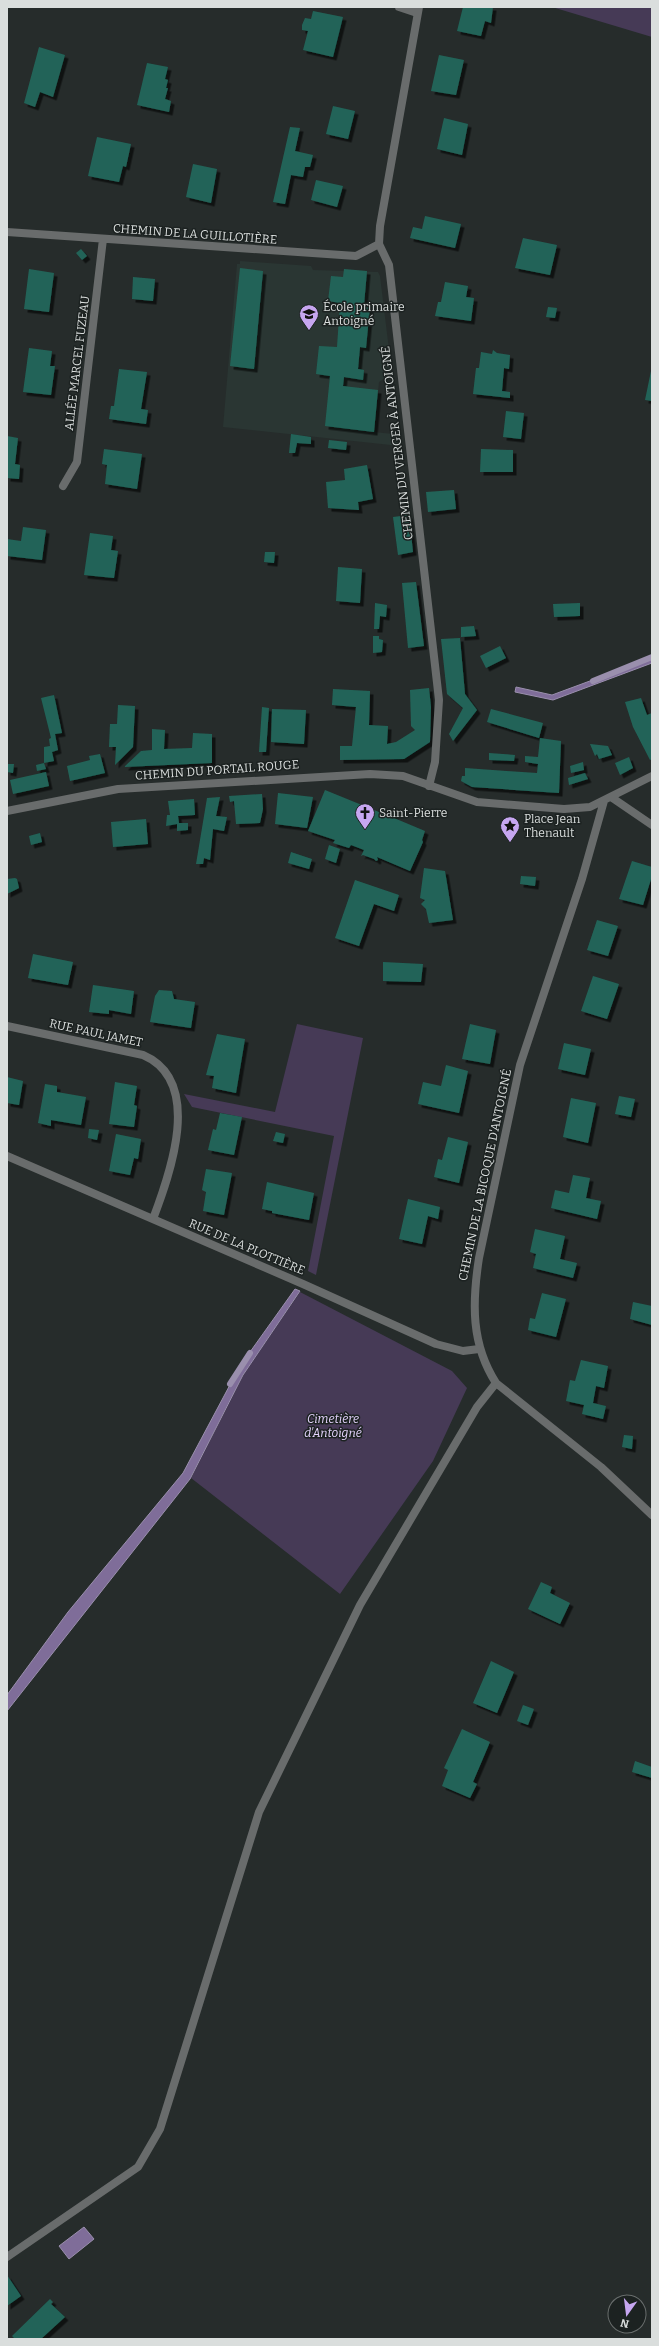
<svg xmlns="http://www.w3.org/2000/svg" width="659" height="2346" font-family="Bitter,serif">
<defs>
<filter id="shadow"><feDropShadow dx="3.5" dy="3.5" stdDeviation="0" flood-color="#0009"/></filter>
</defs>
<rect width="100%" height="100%" fill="#262c2b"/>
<path fill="#2a3633" d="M240 261 311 266 313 270 378 272 380 276 391 366 388 376 379 382 374 432 393 434 400 446 223 427 237 264H240Z"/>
<path fill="#463a56" d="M552 7H652V37Z
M297 1024 363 1038 316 1275 308 1271 334 1136 192 1107 184 1094 275 1112Z
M300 1292 452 1371 467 1388 433 1461 340 1594 191 1478 245 1372Z"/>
<path fill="#7f6d99" stroke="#9a8fad" d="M652 658V663L553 700 515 692 516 687 552 695Z
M295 1289 300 1291 243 1375 190 1479 7 1711V1695L68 1612 183 1473 240 1366Z
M84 2227 94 2239 69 2259 59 2246Z"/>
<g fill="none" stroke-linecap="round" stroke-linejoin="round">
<path stroke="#9a8fad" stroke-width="6" d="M593 681 652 657
M230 1384 250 1353"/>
</g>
<path fill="#216458" filter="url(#shadow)" d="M463 7H493L491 23 485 21 481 36 457 31Z
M313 11 343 17 333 57 303 50 308 31 302 30V25L305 18 311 19Z
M39 47 65 55 53 97 40 92 35 107 24 103Z
M439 55 464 60 456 95 431 91Z
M147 63 168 67 165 79 168 80 166 88H168L165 99 171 101 169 112 137 105Z
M333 106 355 111 348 139 326 134Z
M444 118 468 124 462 155 437 149Z
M290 127 300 128 295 151 313 155 310 167H305L303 177 291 175 285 204 273 202Z
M97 137 131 144 126 167 123 166 119 182 88 176Z
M193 164 217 169 211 203 186 197Z
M316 180 343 186 337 207 311 200Z
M425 216 461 224 455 248 410 238 413 227 422 229Z
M523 238 557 245 550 275 515 268Z
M81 249 87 256 82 260 76 253Z
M240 268 263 271 254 369 230 366Z
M29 269 54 273 49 312 24 309Z
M344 269 367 271 364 305 370 307 366 348 360 347 358 369 364 370 363 380 344 377 343 386 378 390 374 432 325 426 330 376 316 374 319 346 337 347 340 303 328 301 331 276 343 277Z
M133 277 155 279 153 301 132 299Z
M445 282 468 286 466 297 474 298 471 321 435 316 438 302H441Z
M548 307 557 308 555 318 546 317Z
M29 348 52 351 50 366H55L51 395 23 392Z
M493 350 497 353 510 355 509 369 504 368 502 391 510 392V398L473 394 476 368H479L481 352 492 354Z
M119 369 147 372 141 409 148 410 146 424 109 419 111 406H114Z
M651 371H652V401L645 400Z
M506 411 524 413 521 439 503 437Z
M291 434 311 437V444L297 443 295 453H289Z
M7 436 18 438 15 464 20 465 19 479 7 478Z
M329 440 347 442 346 450 328 448Z
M104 449 142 454 137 489 105 484 107 465 102 464Z
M481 449 513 450V472H480Z
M367 465 373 499 358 502 359 510 328 508 326 482 345 480 344 469Z
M454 490 456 509 428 512 426 492Z
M409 515 413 552 398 555 393 517Z
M23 527 46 530 42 560 7 556V539L21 541Z
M90 533 113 536 111 550 118 551 114 578 84 575Z
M265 552H275L274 563 264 562Z
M338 567 362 569 360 603 336 601Z
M416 582 424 646 408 648 402 583Z
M375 603 387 605 386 617 380 616 379 629H374Z
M580 603V616L554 617 553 604Z
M474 626 476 636 461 637V627Z
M373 636H379V639L383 640 382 652 373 653Z
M460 638 465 694 477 710 453 741 449 734 463 708 447 694 441 639Z
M500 646 506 658 486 668 480 656Z
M429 688 431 707 430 742 404 759 340 760V746H352L356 707 332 705 333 689 370 691 369 725 388 726 387 744 396 742 415 730 411 726 410 690Z
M54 695 62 733 55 734 58 750 52 752 54 761 44 763V747L50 746 49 739 51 738 41 698Z
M641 698 647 715 652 713V759L650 760 633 727 625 702Z
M118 705 135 706 133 747 115 765 116 747H109L110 724H117Z
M262 707 269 708 266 752H259Z
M272 709 306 710 304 744 271 742Z
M491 709 543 723 539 738 487 722Z
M152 729 165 730 164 749 192 748 193 733 212 734V763L124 767 141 751 152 750Z
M540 738 561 741 559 793 472 787 461 781 462 776H465V768L537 773 538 764 525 762V756L538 757Z
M590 744 608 746 612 755 599 759 597 754 595 756Z
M489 753 515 755 514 761 489 760Z
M100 754 105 773 70 781 67 766 90 760 89 756Z
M629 757 633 768 620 775 615 763Z
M583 762 584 770 571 773 570 766Z
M44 763 46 769 37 771 36 765Z
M7 764H14L13 773 7 772Z
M46 772 49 786 13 794 10 780Z
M585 773 588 779 569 785 568 778Z
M325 790 379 812 381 809 395 815 394 818 425 831 422 840 423 842 410 871 377 857 378 860 376 861 374 859 363 855 361 856 364 850 351 845 349 848 333 843 335 840 308 831Z
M278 793 313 797 307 828 275 824Z
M262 794 263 809 260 823 236 824 234 801 230 802 229 796Z
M220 797 216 816 227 817 224 831 213 829 210 860 204 858 203 864H196L207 798Z
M194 799 195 815 178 816 179 823H188V830L177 831V824L166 826 167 815H170L168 801Z
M146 819 148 844 113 847 111 822Z
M40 833 42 842 31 845 29 836Z
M329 845 340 849 336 863 325 859Z
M291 852 312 859 309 869 288 863Z
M632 861 652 867V876L643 905 619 899Z
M424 868 445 871 453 920 429 923 426 909 421 904 425 900 420 898Z
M521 876 536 877 535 886 520 884Z
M15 878 17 879 19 888 7 894V879Z
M355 880 399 895 394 911 374 904 359 946 335 938Z
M597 920 618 926 608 956 587 950Z
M33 954 73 962 68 985 28 978Z
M383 962 423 964 421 982 383 981Z
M593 976 619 984 607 1019 581 1011Z
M93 985 134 991 131 1014 109 1010V1014L89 1012Z
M159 990 172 991 174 999 195 1002 191 1028 150 1022 155 996Z
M470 1024 496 1030 490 1064 462 1059Z
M217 1034 245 1039 236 1093 212 1088 214 1076 206 1075Z
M564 1043 591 1049 585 1075 558 1069Z
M446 1065 468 1071 459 1113 418 1104 423 1082 441 1086Z
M7 1077 23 1081 19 1105 7 1103Z
M115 1082 137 1086 134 1105 137 1106 134 1127 109 1124Z
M45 1084 57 1086V1092L86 1097 81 1125 51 1120V1126L38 1123Z
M619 1096 635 1099 631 1117 615 1114Z
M571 1098 596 1103 588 1143 563 1137Z
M220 1113 242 1117 234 1155 208 1150 213 1129 216 1130Z
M89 1129 99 1130 97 1140 88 1138Z
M276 1132 285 1134 283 1143 273 1141Z
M116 1134 141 1139 138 1159 134 1158 130 1175 109 1171Z
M448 1137 468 1142 459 1183 434 1177 438 1159 442 1160Z
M206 1169 232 1173 224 1215 203 1211 206 1192 202 1190Z
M573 1175 590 1178 586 1198 601 1201 597 1219 551 1208 555 1190 569 1193Z
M267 1182 314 1193 309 1220 272 1213V1211L262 1209Z
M408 1199 440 1207 438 1219 428 1216 422 1244 399 1239Z
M535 1229 565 1236 560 1259 577 1263 573 1278 533 1268 536 1254 530 1252Z
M542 1293 566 1299 556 1337 528 1330 530 1318 535 1319Z
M633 1302 652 1306V1325L630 1319Z
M581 1360 608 1366 604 1388 596 1386 593 1403 606 1406 603 1419 582 1414 584 1405 566 1401 570 1380 575 1381Z
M624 1435 633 1436 632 1449 622 1447Z
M541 1582 552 1587 550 1593 570 1603 560 1624 528 1609Z
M491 1661 514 1672 497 1713 473 1703Z
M523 1705 534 1709 528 1725 517 1721Z
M462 1729 490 1742 473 1782 477 1784 470 1798 442 1786 448 1770 444 1768Z
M635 1761 652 1767V1778L632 1772Z
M7 2275 21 2296 7 2306Z
M50 2299 53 2302 51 2304 65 2317 41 2339H15L12 2336Z"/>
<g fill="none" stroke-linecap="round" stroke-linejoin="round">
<path stroke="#696c6c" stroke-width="8" d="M399 7 417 13
M419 7 380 226 379 244 389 265 439 700 435 762 429 786
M7 232 356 256 379 244
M63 486 77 462 103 239
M611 797 652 825
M604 801 582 879 520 1065 479 1258C472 1303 471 1344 496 1383L601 1467 652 1515
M7 811 118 789 370 774 403 776 477 802 564 809 590 807 652 776
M7 1026 143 1055C204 1081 170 1174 153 1219
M7 1156 303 1284 436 1344 463 1351 479 1349
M7 2257 138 2167 160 2129 259 1812 360 1605 477 1407 496 1383"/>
</g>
<defs>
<symbol id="school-pin" viewBox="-11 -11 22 30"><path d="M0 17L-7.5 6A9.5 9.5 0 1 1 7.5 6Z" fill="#c6a6f0" stroke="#1c2221"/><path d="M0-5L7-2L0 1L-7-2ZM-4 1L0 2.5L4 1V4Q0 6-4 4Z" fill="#111"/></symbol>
<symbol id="church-pin" viewBox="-11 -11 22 30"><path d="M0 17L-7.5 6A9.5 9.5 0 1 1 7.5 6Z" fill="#c6a6f0" stroke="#1c2221"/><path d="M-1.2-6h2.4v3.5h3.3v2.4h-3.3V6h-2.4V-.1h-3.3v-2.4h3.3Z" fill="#111"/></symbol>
<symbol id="sight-pin" viewBox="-11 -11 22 30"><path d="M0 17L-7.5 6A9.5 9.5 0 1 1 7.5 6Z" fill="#c6a6f0" stroke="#1c2221"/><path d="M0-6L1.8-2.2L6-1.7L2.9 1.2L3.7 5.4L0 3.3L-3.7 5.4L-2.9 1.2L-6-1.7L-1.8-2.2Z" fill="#111"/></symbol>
</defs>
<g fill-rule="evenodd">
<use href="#school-pin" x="298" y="303" width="22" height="30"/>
<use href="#church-pin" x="354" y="802" width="22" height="30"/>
<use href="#sight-pin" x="499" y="815" width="22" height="30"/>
</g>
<g text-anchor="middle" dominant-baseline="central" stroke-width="3" stroke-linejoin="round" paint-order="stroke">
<g font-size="12" fill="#dadedd" stroke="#1c2221">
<text transform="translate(195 234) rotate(4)">CHEMIN DE LA GUILLOTIÈRE</text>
<text transform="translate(77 363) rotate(-83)">ALLÉE MARCEL FUZEAU</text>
<text transform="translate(397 443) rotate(-97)">CHEMIN DU VERGER À ANTOIGNÉ</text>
<text transform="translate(217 770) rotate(-4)">CHEMIN DU PORTAIL ROUGE</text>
<text transform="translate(96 1033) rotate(12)">RUE PAUL JAMET</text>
<text transform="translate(485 1175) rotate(-78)">CHEMIN DE LA BICOQUE D'ANTOIGNÉ</text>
<text transform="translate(247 1247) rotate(23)">RUE DE LA PLOTTIÈRE</text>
</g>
<g font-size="12" fill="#dadedd" stroke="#1c2221" text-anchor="start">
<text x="323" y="307">École primaire<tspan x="323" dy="14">Antoigné</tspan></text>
<text x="379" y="813">Saint-Pierre</text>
<text x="524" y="819">Place Jean<tspan x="524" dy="14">Thenault</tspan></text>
</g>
<g font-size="12" font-style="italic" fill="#e5d4fe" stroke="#1c2221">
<text x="333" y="1419">Cimetière<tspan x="333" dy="14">d'Antoigné</tspan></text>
</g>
</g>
<rect width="659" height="2346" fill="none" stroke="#dadedd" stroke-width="16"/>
<g transform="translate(627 2314) rotate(194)"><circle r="19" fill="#1c2221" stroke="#686d6c"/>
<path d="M0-3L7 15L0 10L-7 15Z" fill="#c6a6f0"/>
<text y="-6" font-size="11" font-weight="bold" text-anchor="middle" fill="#dadedd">N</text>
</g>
</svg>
